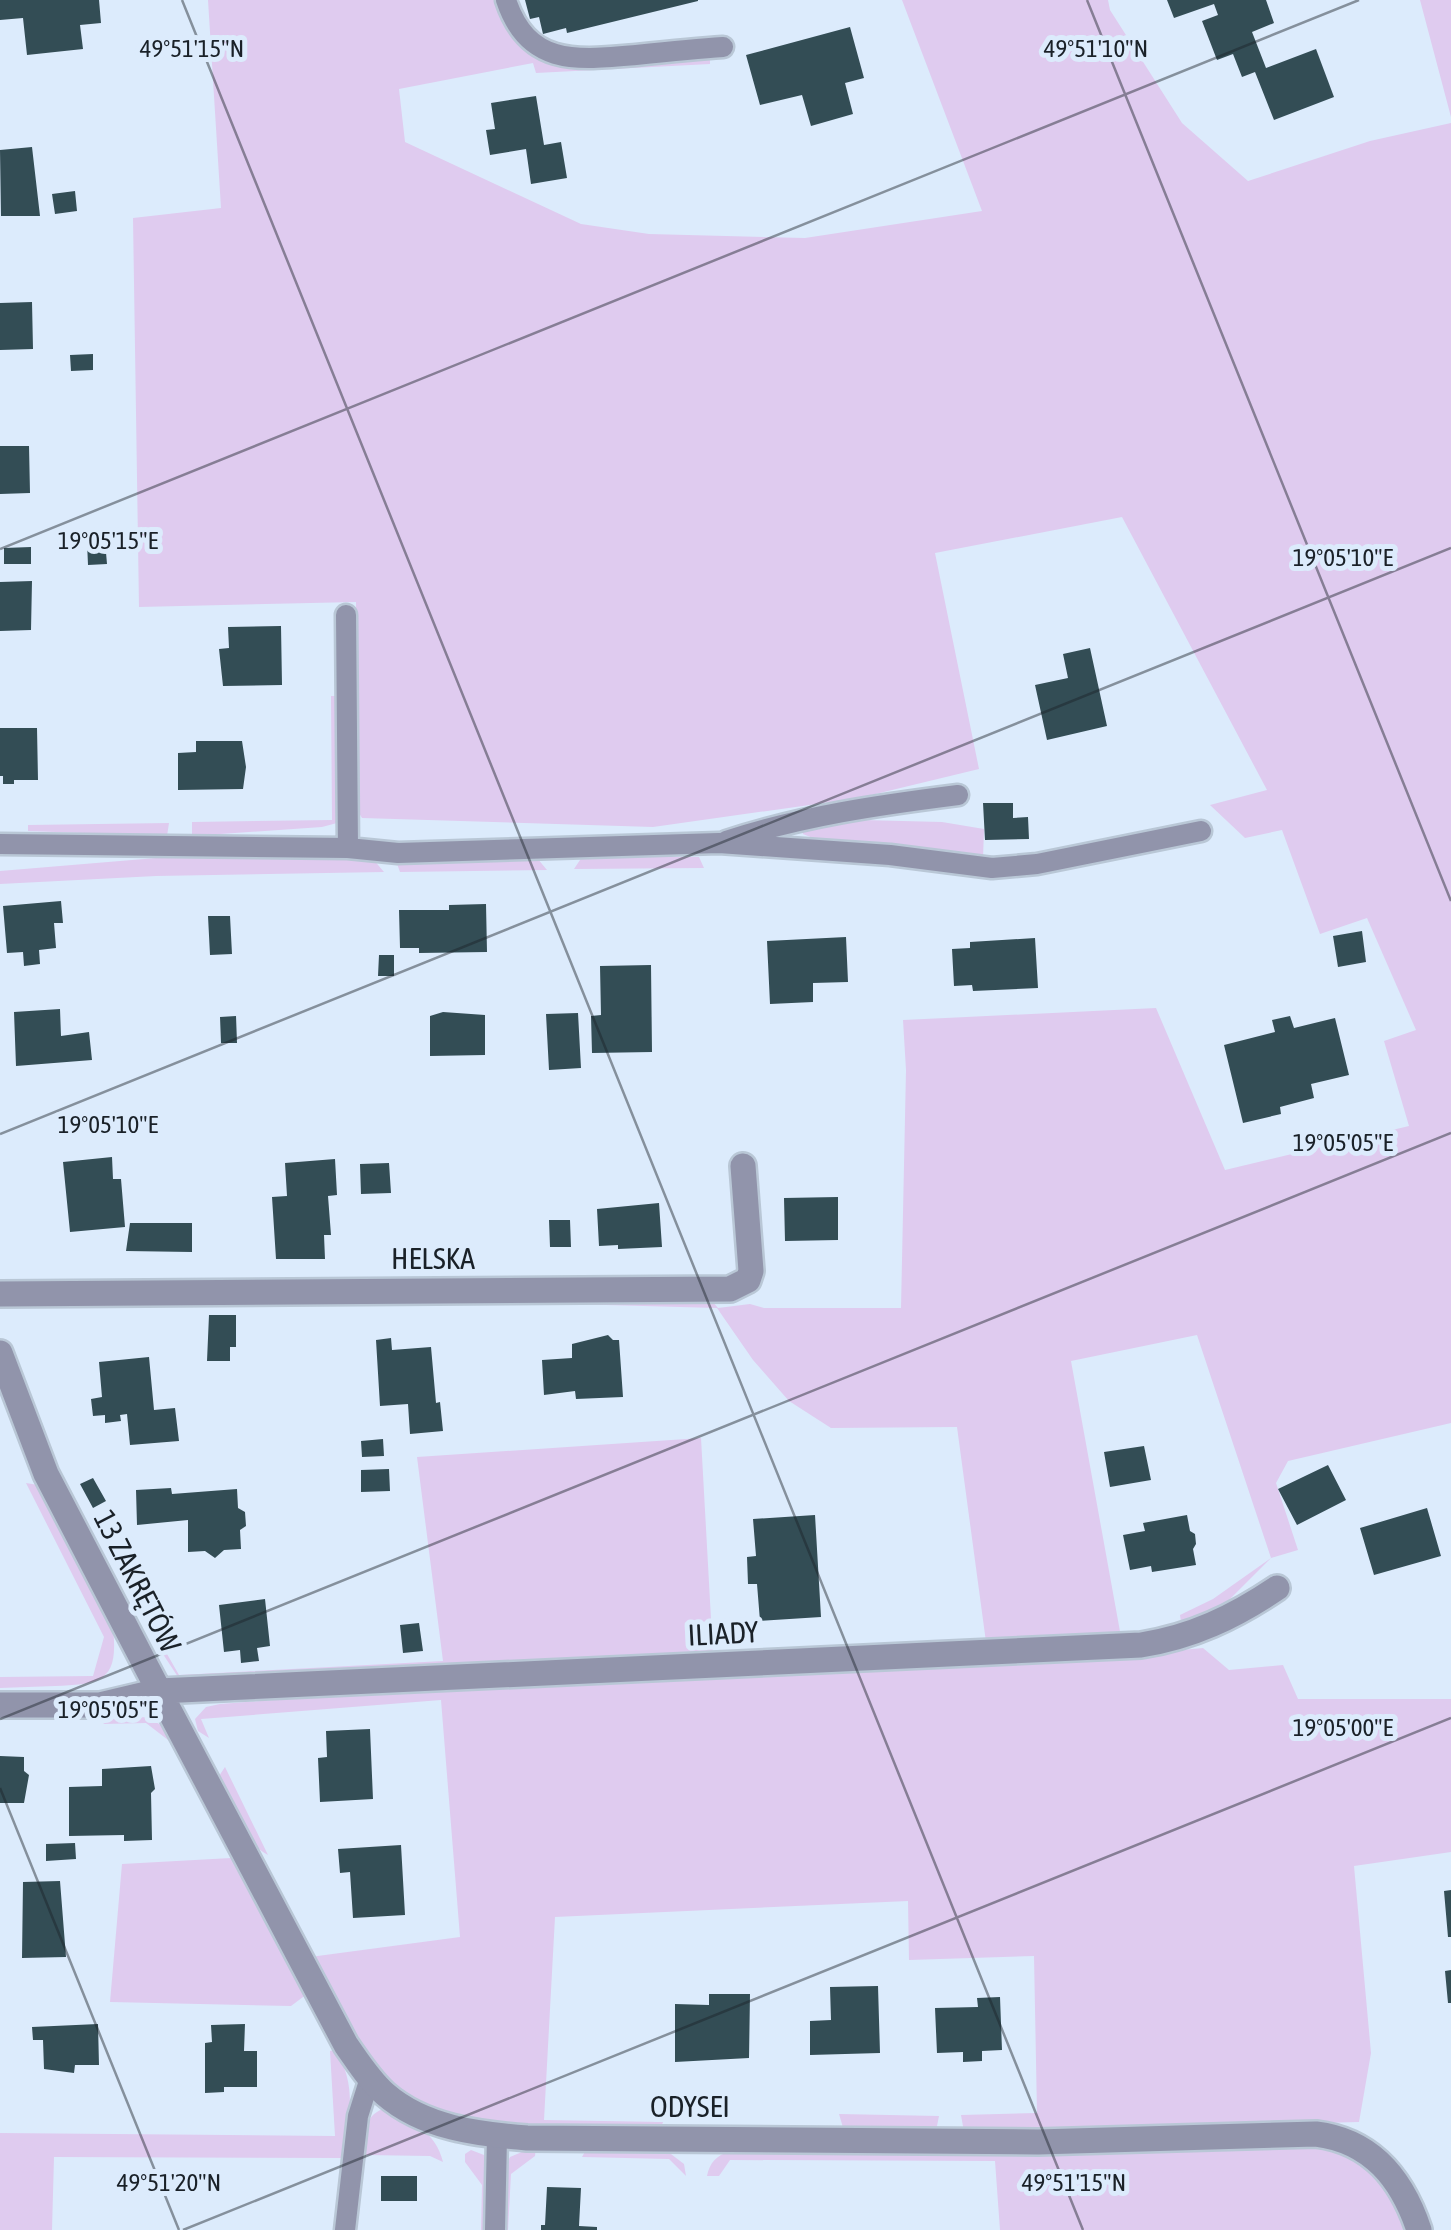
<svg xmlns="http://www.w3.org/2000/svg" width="1451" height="2230" font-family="'Asap Condensed',sans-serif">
<rect width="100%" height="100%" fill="#dcebfc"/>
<path fill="#dfcbef" d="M208 0H498L529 49 710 58V64L536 73 533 63 399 89 405 142 581 224 649 234 805 238 982 211 902 0H1108L1110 10 1182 123 1248 181 1370 141 1451 123V1423L1288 1461 1276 1483 1298 1550 1271 1558 1229 1600 1182 1629 1180 1615 1213 1599 1271 1558 1197 1335 1071 1361 1121 1637 986 1642 957 1427 831 1428 789 1401 753 1360 717 1308 569 1304 574 1299 712 1301 718 1308 750 1304 764 1308H901L906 1070 903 1020 1156 1008 1225 1170 1409 1126 1384 1041 1416 1030 1367 918 1320 934 1282 830 1245 838 1210 805 1267 790 1122 517 935 553 979 769 859 798 653 827 362 818 356 808V602L139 607 133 218 221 208Z
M1420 0H1451V117Z
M331 696H338L340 818 337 823 322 827 192 836V822L332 820Z
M863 820 942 822 984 829 983 859 813 838 803 834 802 830Z
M169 823 167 836 28 831V825Z
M582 857H699L704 868 574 869Z
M156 858 373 859 384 872 156 876 0 884V871Z
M537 858 547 870 400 872 396 861Z
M701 1438 713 1655 180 1680 157 1645 159 1640 179 1675 443 1661 417 1457Z
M26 1483 38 1485 113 1629C119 1681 101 1684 55 1686 37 1687 18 1687 0 1688V1677L93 1676 104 1637Z
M1203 1648 1229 1670 1283 1665 1298 1699H1451V1852L1354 1866 1371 2053 1359 2122 964 2132 961 2115 1037 2113 1034 1956 909 1960 908 1901 555 1917 544 2120 663 2122 660 2131C594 2130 483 2137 425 2107 407 2098 390 2082 377 2068 347 2037 330 1995 310 1957L460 1937 441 1700 201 1719 209 1738 198 1731 195 1719 206 1707 220 1704 561 1679 1115 1656Z
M148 1717 167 1729 307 1994 291 2006 110 2002 122 1864 231 1858 172 1743 146 1723 103 1724 111 1719Z
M225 1767 268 1855C242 1842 231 1801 219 1776Z
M334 2050C358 2080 349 2122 345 2158L54 2157 52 2230H0V2133L335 2136 330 2051Z
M383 2109C411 2119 436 2132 443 2162L430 2156 365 2155C366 2135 362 2117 383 2109Z
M839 2114 939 2116 936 2131H844Z
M1264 2142C1348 2148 1370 2152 1410 2230H1000L995 2161 730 2160 719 2176H707C710 2162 716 2156 730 2151Z
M536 2146 535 2156 511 2174 508 2230H502L505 2168 510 2157Z
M587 2148 667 2151 684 2164 686 2176 669 2159 582 2157Z
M471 2150 484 2155 489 2173 488 2230H481L482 2185 465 2162V2154Z"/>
<path fill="#334d55" d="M0 0H99L101 23 80 25 83 49 27 55 23 18 0 20Z
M525 0H698V1L567 33 566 28 543 34 539 17 530 19Z
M1167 0H1266L1274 23 1252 32 1266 68 1316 49 1334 97 1274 120 1255 72 1242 77 1233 54 1217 60 1202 21 1218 15 1214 4 1174 18Z
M850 27 864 78 845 83 853 114 811 126 802 95 760 105 746 55Z
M536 96 544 145 561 142 567 178 531 184 526 149 490 155 486 130 495 129 491 103Z
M32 147 40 216H1L0 150Z
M75 191 77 211 55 214 52 194Z
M32 302 33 349 0 350V303Z
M93 354V370L71 371 70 355Z
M0 446H29L30 493 0 494Z
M105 541 107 564 88 565 87 542Z
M31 547V564H4V548Z
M32 581 31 630 0 631V582Z
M281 626 282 685 223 686 219 649 229 648 228 627Z
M1090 648 1107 726 1047 740 1035 685 1068 678 1063 654Z
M0 728H37L38 780H14V784H3V776H0Z
M196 741H242L246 767 243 789 178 790V753L196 752Z
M983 803H1013V818L1028 817 1029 839 985 840Z
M61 901 63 923H54L56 948 39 950 40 964 24 966 23 952 7 953 3 906Z
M486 904 487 952 419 953V948H400L399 910H449V905Z
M208 916H230L232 954 210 955Z
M1362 931 1366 962 1338 967 1333 936Z
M846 937 848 982 813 983V1002L770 1004 767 941Z
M1035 938 1038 988 973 991 972 985 954 986 952 949 970 948V942Z
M379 955H394V976H378Z
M651 965 652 1052 592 1053 591 1016 601 1015 600 966Z
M60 1009 61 1036 89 1032 92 1060 16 1066 14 1012Z
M443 1012 485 1015V1055L430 1056V1016Z
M578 1013 581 1068 549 1070 546 1014Z
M236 1016 237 1043H221L220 1017Z
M1290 1016 1294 1028 1335 1018 1349 1075 1311 1084 1314 1098 1280 1107 1281 1114 1243 1123 1224 1045 1275 1032 1272 1020Z
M112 1157 113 1179H121L125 1227 70 1232 63 1162Z
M335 1159 337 1195 328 1196 331 1235H324L325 1259H276L272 1197 287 1196 285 1163Z
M389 1163 391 1193 361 1194 360 1164Z
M838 1197V1240L785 1241 784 1198Z
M659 1203 662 1247 618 1249V1245L599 1246 597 1209Z
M549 1220H570L571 1247H550Z
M130 1223H192V1252L126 1251Z
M209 1315H236V1347H230V1361H207Z
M608 1335 613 1340H619L623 1397 576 1399 575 1391 544 1395 542 1360 572 1358V1344Z
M391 1338 392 1350 431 1347 436 1403 440 1402 443 1431 410 1434 408 1404 380 1406 376 1340Z
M149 1357 154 1410 175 1408 179 1441 130 1445 127 1414 120 1415 121 1421 105 1423V1415L93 1416 91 1399 102 1397 99 1362Z
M383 1439 384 1456 362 1457 361 1441Z
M1144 1446 1151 1480 1110 1487 1104 1452Z
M1328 1465 1346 1500 1297 1525 1278 1489Z
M389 1469 390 1491 361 1492V1470Z
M93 1478 106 1501 93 1508 80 1484Z
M171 1488 172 1494 237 1489 238 1508 245 1512 246 1526 240 1530 241 1549 224 1550 215 1558 205 1551 188 1552V1520L137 1525 136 1490Z
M1427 1508 1441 1556 1374 1575 1360 1528Z
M815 1515 821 1617 760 1621 757 1584H748L747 1557 756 1556 753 1519Z
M1187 1515 1190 1531 1195 1534 1196 1544 1193 1549 1196 1565 1152 1572 1151 1566 1130 1570 1123 1535 1145 1531 1143 1523Z
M265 1599 270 1646 257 1648 259 1661 241 1663 240 1650 224 1652 219 1605Z
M419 1623 423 1651 403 1653 400 1625Z
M370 1729 373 1799 320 1802 318 1758 327 1757 326 1731Z
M0 1756 24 1757V1771L29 1775 24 1803H0Z
M151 1766 155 1789 151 1793 152 1840 124 1841V1835L69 1836V1787L102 1786V1769Z
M75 1843 76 1859 46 1861V1844Z
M401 1845 405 1915 353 1918 350 1872 340 1873 338 1849Z
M60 1881 66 1957 22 1958 23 1882Z
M1451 1890V1937H1448L1444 1891Z
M1451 1970V2003H1448L1445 1971Z
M878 1986 880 2053 810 2055V2021L831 2020 830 1987Z
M709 1994H750L749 2058 675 2062V2004L709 2005Z
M1000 1997 1002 2050 982 2051V2061L963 2062V2052L937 2053 935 2008 978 2007 977 1998Z
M98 2024 99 2065H75L74 2073 44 2069 43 2040H33L32 2027Z
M245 2024 244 2051H257V2087H224V2092L205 2093V2043L212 2042 211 2025Z
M381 2176H417V2201H381Z
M547 2187 581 2188 579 2226 597 2227V2230H541V2225H545Z"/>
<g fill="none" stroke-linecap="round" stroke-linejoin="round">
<defs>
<path id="service" d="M506 0C528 67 578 60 636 55 665 52 694 49 723 47
M346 615 348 848
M726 841C802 816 879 805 958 795
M0 844 348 848 398 853 719 843 890 855 992 868 1037 864 1201 831
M345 2230 358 2116 370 2078
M495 2230 497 2136"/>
<path id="minor" d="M0 1294 730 1289 748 1280 751 1271 743 1166
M0 1353 46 1474 159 1691 100 1705H0
M1277 1588C1234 1617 1192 1637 1141 1645L159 1691 346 2045C358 2062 370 2081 385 2094 424 2128 478 2134 527 2138L1038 2142 1316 2134C1372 2141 1402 2179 1419 2230"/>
</defs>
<use href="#service" stroke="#b9c7d6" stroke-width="25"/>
<use href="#minor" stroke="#b9c7d6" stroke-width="30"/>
<use href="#service" stroke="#9194ab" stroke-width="20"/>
<use href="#minor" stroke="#9194ab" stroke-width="25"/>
</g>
<path fill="none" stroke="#1a2128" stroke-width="2.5" stroke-opacity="0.45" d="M182 0 1083 2230M1087 0 1451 901M0 549 1359 0M0 1134 1451 548M0 1719 1451 1133M0 1788 179 2230M183 2230 1451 1718"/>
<g text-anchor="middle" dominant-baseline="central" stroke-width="10" stroke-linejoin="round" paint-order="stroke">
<g font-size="30" fill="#1a2128" stroke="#dcebfc">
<text x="433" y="1258">HELSKA</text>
<text transform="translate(138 1581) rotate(63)">13 ZAKRĘTÓW</text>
<text transform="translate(723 1633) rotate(-3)">ILIADY</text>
<text x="690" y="2106">ODYSEI</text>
</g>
</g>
<g font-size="25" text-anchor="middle" fill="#1a2128" stroke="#dcebfc" stroke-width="10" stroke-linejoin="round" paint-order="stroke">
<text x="192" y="57">49°51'15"N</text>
<text x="1096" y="57">49°51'10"N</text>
<text x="108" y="549">19°05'15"E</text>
<text x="1343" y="566">19°05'10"E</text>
<text x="108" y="1133">19°05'10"E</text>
<text x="1343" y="1151">19°05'05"E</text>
<text x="108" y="1718">19°05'05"E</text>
<text x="1343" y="1736">19°05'00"E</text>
<text x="169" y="2191">49°51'20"N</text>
<text x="1074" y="2191">49°51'15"N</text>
</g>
</svg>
